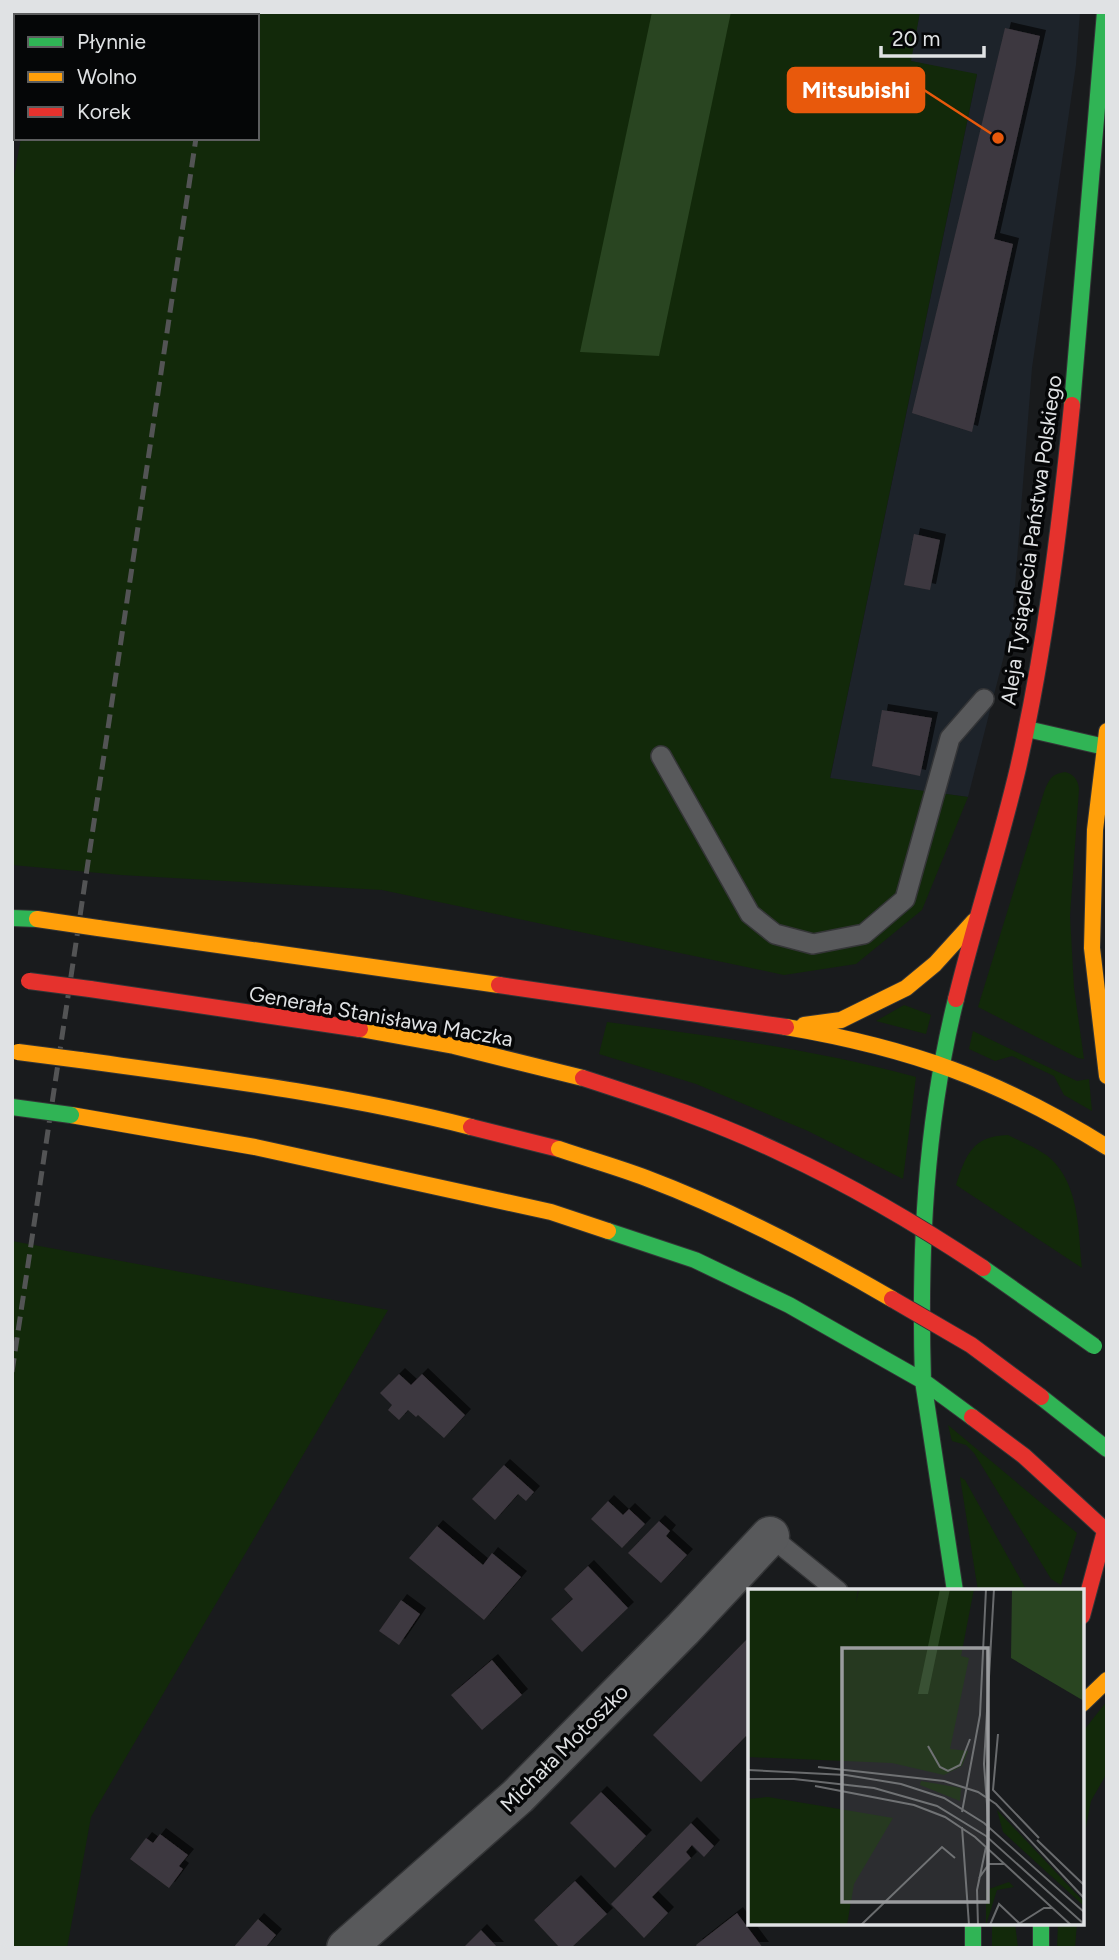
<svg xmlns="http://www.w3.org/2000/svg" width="1119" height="1960" font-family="Figtree,sans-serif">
<defs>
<filter id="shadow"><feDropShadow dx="6" dy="-6" stdDeviation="0" flood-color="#0009"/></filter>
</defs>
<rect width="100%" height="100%" fill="#191b1d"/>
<path fill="#1d232a" d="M920 12H1080L1076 65 1032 368 1012 624 968 797 830 779 977 75 910 61Z"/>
<path fill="#12290a" d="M12 12H37L36 16H16V132L12 152Z
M43 12H920L911 61 977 74 830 778 968 797 922 910 856 964 784 975 382 890 121 875 12 865V188L21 138H257V16H43Z
M1065 772C1074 774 1078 780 1079 789L1070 916 1074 988 1084 1059 1078 1058 978 1007 1044 792C1049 780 1051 774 1065 772Z
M904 1005 931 1015 926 1034 876 1021Z
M607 1022C710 1036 815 1049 916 1077L903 1179 808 1131 696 1084 599 1054Z
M973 1031 1077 1081 1089 1079 1092 1111 1064 1095 1054 1076 1012 1056 995 1061 969 1049Z
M1008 1135C1023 1143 1044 1150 1055 1163 1080 1192 1078 1232 1082 1268L956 1185C966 1155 972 1136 1008 1135Z
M12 1241 388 1310 91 1817 67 1948H12Z
M948 1425 1077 1533 1061 1585 1051 1579 974 1453 966 1445 952 1441Z
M960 1477 965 1480 1027 1591H978Z
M1107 1701V1773L1091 1801 1082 1847V1738L1084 1730Z
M992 1923H1015L1018 1948H992Z
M1058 1923H1077L1075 1948H1057Z"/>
<path fill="#294521" d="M652 12H731L659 356 580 352Z"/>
<path fill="#3e383f" filter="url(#shadow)" d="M1005 28 1040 36 994 239 1013 244 972 432 912 413Z
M914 534 940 540 930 590 904 585Z
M882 710 932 718 920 776 872 766Z
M399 1374 411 1385 422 1374 465 1415 444 1438 418 1415 416 1417 408 1410 399 1420 388 1410 392 1405 380 1393Z
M504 1465 534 1492 526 1501 518 1494 495 1520 472 1499Z
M608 1501 623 1515 629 1509 645 1524 622 1548 591 1519Z
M659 1521 670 1531 666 1536 687 1555 661 1583 628 1553Z
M437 1526 483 1565 492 1553 521 1577 484 1620 409 1558Z
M588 1566 628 1608 582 1652 551 1619 573 1599 564 1589Z
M401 1600 420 1614 399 1645 379 1631Z
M750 1636V1740L746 1736 701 1782 653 1735Z
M492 1660 522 1695 482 1730 451 1695Z
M601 1792 646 1836 615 1868 570 1823Z
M691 1823 714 1846 704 1857 692 1845 686 1852 691 1858 652 1897 668 1913 644 1938 611 1904Z
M160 1834 188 1855 179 1866 183 1869 169 1888 130 1859 146 1838 153 1843Z
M575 1881 607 1914 571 1948H560L534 1920Z
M737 1913 763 1948H698L696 1945Z
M258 1919 276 1935 265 1948H233Z
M481 1930 498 1948H463Z"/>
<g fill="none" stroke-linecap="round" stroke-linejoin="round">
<defs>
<path id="lane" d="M661 756 750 914 775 934 813 944 864 934 905 899 950 738 984 699
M770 1536 838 1591"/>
<path id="street" d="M346 1948 518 1796 683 1629 770 1536"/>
<path id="fast" d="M1072 405 1105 12
M1027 729 1105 747
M12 918 37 919
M608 1231 695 1260 789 1305 923 1381 972 1417
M923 1381 955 1591
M923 1381C919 1252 925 1124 956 999
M1041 1397 1107 1449
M973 1923V1948
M1041 1923V1948"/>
<path id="slow" d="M1107 731 1095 830 1092 948 1107 1076
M98 928 499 985
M804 1025 841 1020 906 988 935 964 974 921
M786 1027C910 1048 1000 1080 1107 1147
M360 1029 454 1046 583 1078
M80 1060C211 1078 342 1094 471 1127
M71 1115 255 1147 551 1212 608 1231
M1082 1704 1107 1680"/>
<path id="jam" d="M499 985 786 1027
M90 989 360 1029
M956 999C975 921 1000 845 1018 768 1045 649 1060 526 1072 405
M471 1127 559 1149
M972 1417 1024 1456 1107 1532
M1082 1616 1105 1531"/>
</defs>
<use href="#lane" stroke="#343537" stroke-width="22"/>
<use href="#street" stroke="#343537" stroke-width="41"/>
<use href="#fast" stroke="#343537" stroke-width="18"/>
<use href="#slow" stroke="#343537" stroke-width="18"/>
<use href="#jam" stroke="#343537" stroke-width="18"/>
<use href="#lane" stroke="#58595b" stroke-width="19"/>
<use href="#street" stroke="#58595b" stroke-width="38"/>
<use href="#fast" stroke="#30b455" stroke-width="16"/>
<use href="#slow" stroke="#ff9f0a" stroke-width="16"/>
<use href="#jam" stroke="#e5322d" stroke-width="16"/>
<path stroke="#535455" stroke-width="5" stroke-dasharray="14 7" stroke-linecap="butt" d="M214 16 215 12
M12 1372 196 138"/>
<defs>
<path id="fast-bridge" d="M12 1107 71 1115
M983 1268 1094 1346"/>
<path id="slow-bridge" d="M37 919 98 928
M18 1052 80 1060
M559 1149C588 1159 617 1167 646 1178 731 1210 813 1253 892 1299"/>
<path id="jam-bridge" d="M29 981 90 989
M583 1078C651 1100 719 1123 783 1154 852 1186 920 1226 983 1268
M892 1299 971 1345 1041 1397"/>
</defs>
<use href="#fast-bridge" stroke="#343537" stroke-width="18" stroke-linecap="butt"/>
<use href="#slow-bridge" stroke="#343537" stroke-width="18" stroke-linecap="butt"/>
<use href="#jam-bridge" stroke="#343537" stroke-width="18" stroke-linecap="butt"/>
<use href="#fast-bridge" stroke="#30b455" stroke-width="16"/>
<use href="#slow-bridge" stroke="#ff9f0a" stroke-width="16"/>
<use href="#jam-bridge" stroke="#e5322d" stroke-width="16"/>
</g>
<g text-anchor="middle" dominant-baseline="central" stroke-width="7" stroke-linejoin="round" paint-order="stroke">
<g font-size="21" fill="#e0e2e4" stroke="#050607">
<text transform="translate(1031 540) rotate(-82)">Aleja Tysiąclecia Państwa Polskiego</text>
<text transform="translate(381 1016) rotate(10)">Generała Stanisława Maczka</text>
<text transform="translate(564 1748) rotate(-45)">Michała Motoszko</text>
</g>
</g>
<g transform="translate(748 1589)">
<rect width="336" height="336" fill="#191b1d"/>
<path d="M0 0H110L108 14 111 0H226L213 67 221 69 202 160 220 162 214 177 196 186 144 174 0 168ZM173 192 213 199 212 212 172 196ZM20 208 145 229 106 295 99 336H0V210ZM249 221 336 313V317L255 243ZM261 293 266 298 249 301 238 336V301Z" fill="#12290a"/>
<path d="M192 0H202L180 105H170ZM264 0H336V112L263 69Z" fill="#294521"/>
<path fill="none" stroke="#696b6d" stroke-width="2" d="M250 145 245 201 291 249M180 157 192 178 200 182 212 176 222 150M70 178 196 192 230 203 248 215 336 309M0 181 98 186 153 195 196 209 236 234 336 323M0 190H46L126 199 189 217 238 247 336 335M67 197 166 216 197 228 227 248 323 336M214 223 232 126 238 0M214 238 221 336M241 242 236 175 246 0M289 251 336 296M231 289 241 275H256M113 336 194 258 207 269M230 336 229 301 238 258M242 336 251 315 271 334M269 336 296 319H304"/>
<path fill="#9a9c9e" fill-opacity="0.15" stroke="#9a9c9e" stroke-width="3.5" d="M94 59H240V313H94Z"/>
<rect width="336" height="336" fill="none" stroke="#e0e2e4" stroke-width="3.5"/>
</g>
<path fill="none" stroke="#e8590c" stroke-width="2.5" d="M998 138L924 90"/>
<circle fill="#e8590c" stroke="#050607" stroke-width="2.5" cx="998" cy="138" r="7"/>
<rect fill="#e8590c" stroke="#e8590c" stroke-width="2.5" x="788" y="68" width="136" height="44" rx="7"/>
<g font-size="23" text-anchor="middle" font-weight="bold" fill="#fff">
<text x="856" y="98">Mitsubishi</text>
</g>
<rect width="1119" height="1960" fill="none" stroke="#e0e2e4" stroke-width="28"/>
<rect x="14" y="14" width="245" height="126" fill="#050607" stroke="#5d5e5f" stroke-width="2"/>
<rect x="28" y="37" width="35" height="10" fill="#30b455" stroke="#5d5e5f" stroke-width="2"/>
<text x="77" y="49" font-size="21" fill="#e0e2e4">Płynnie</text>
<rect x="28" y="72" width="35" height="10" fill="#ff9f0a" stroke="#5d5e5f" stroke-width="2"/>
<text x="77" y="84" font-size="21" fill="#e0e2e4">Wolno</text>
<rect x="28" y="107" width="35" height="10" fill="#e5322d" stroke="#5d5e5f" stroke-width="2"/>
<text x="77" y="119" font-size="21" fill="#e0e2e4">Korek</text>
<path d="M881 46v10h103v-10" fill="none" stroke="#e0e2e4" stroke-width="3.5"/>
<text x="892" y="46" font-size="21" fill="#e0e2e4" stroke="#050607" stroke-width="5" paint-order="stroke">20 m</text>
</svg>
